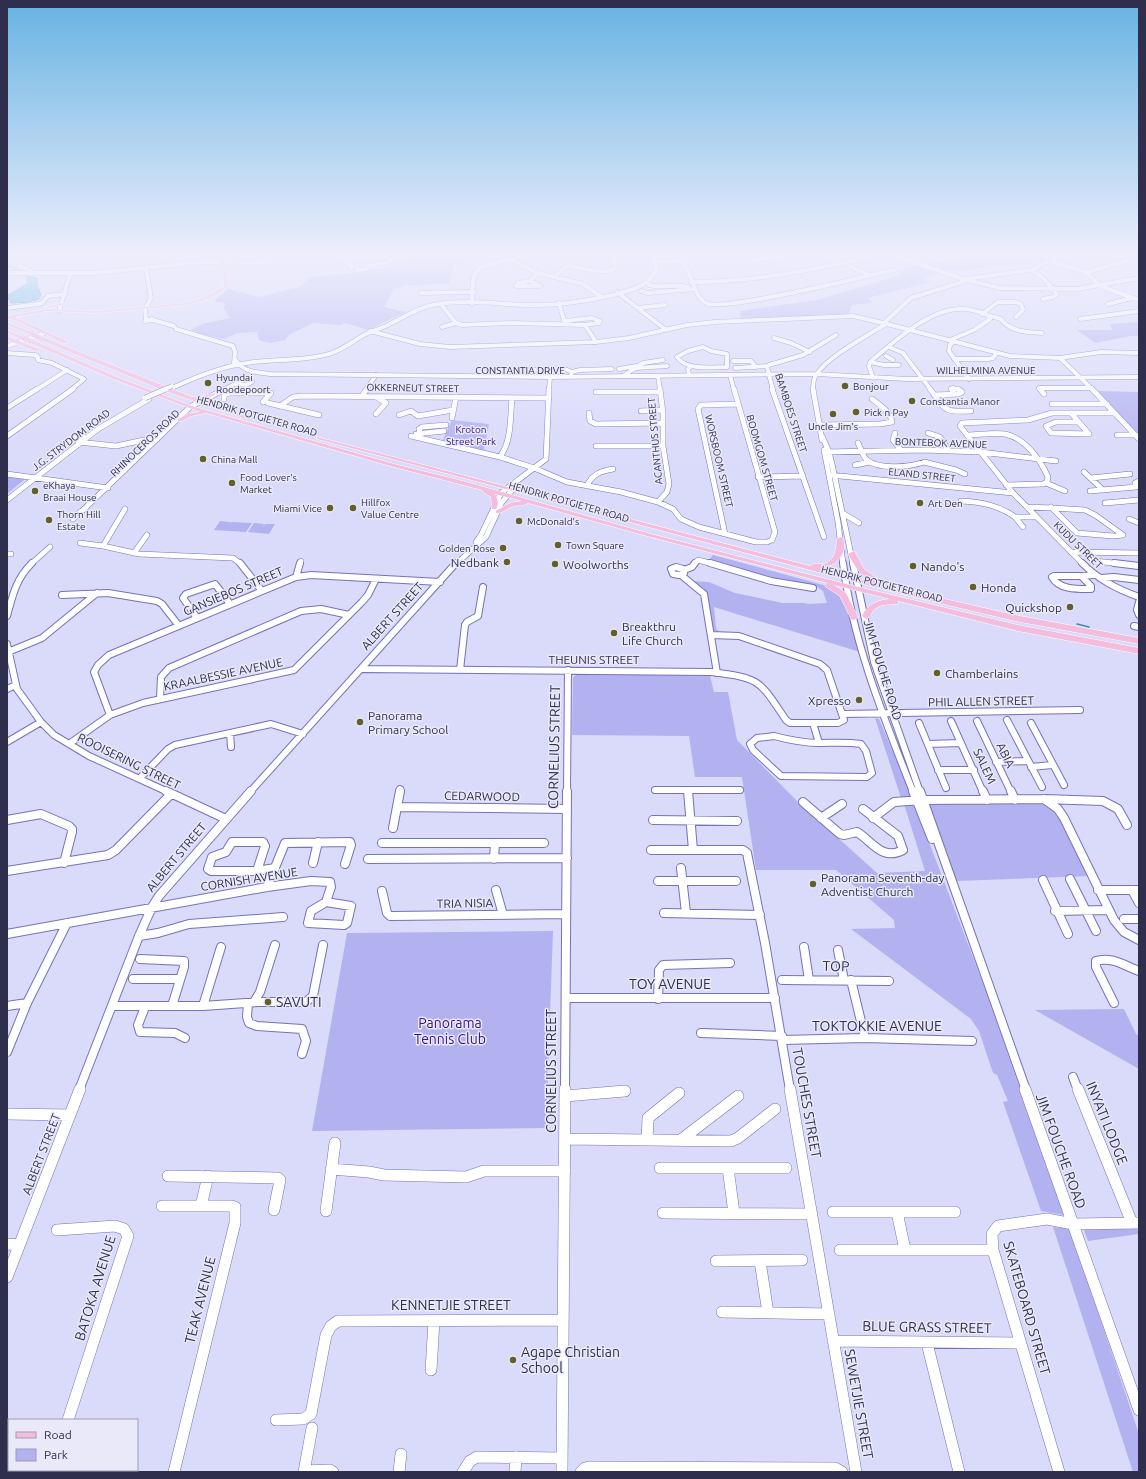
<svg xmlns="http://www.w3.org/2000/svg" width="1146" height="1479" font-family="Ubuntu,sans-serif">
<rect width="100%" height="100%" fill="#dadafa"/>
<path fill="#b2b2f1" d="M378 256H487L481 259 454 265 449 284 407 285 394 289 384 307 406 312 370 329 367 330 346 323 340 325 313 323 289 335 285 340 270 343 259 340 257 332 237 333 224 339 205 335 191 330 202 324 230 318 224 309 225 303 215 302 216 299 228 289 259 297 299 287 311 277 356 273 388 267 404 260 399 257Z
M970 256H1056L1047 261 944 272 923 278 930 282 868 298 872 303 852 305 848 315 741 321 740 311 817 300 904 274 899 271 919 264 957 260Z
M1139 322V336H1131L1095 343 1077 330H1112L1110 324Z
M1097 391 1139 392V438Z
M452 420 489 424 484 450 443 440Z
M7 476 25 479 7 494Z
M220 521 230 522V524L231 522 252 523 246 532 214 530Z
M254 523 264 524 263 527 265 524H275L269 534 248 532Z
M713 555 827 586C855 603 848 628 860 652L714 607 716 629 720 632H713L707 598 691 581 709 582 735 593 783 603H805L808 604 827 603 823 591 816 586 784 583 709 560Z
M579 673 710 676 714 692H728L737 740 796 800 877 873 925 871 904 804 914 803 984 986 1064 1215 1041 1211 1003 1102 1008 1101 997 1075 993 1073 979 1031 971 1019 851 929 895 928 894 920 836 870H756L742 777H695L689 736 572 735 573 677Z
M875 718 879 719 911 793 910 798H901Z
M929 804H1046L1057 813 1088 876 956 881Z
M553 931 546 1128 312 1131 347 933Z
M1124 1009 1136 1034 1139 1036V1069L1035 1010Z
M1053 1227 1070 1229 1139 1434V1472H1133Z
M1137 1227 1139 1234 1088 1241 1084 1230Z"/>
<path fill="#44b2d8" stroke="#3e8aae" d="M24 275 37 278V285L41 295 38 300 36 299 35 301 33 300 28 302 11 303 7 296 27 284V277Z"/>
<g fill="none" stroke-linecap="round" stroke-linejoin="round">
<path stroke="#3e8aae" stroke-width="1" d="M7 265 22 272"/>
<path stroke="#3e8aae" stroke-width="1.5" d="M1077 624 1089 627"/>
<defs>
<path id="minor-far4" d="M750 256 754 260 797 256
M896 256 963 279
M48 257 58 256
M336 257 346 260
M348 257 345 262 351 264V268
M351 257 403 258
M264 260 266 261 264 263 258 262Z
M512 261 538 273 583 284 602 297
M1049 261 1086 272 1100 286 1139 300
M652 262 680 261C692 267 692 296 706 303 723 312 866 276 894 270
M21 263 19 266 31 271 32 274
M843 263 869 275
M146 268 151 298 145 309 146 320
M357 270 367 269 368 266 393 261
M1031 270 1059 256
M1033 271 1042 277 1057 294 1053 297 1043 299
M1088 272 1132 259
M7 273H95L201 262 259 263
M554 277 567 266C582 266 602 277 616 268L615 262 609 256
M966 279 1030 270
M967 280 1000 288 1077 289 1139 278
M530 281 540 286H516L518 283Z
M530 281 538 273
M691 282C753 282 813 270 873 256
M649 285C662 289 675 283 688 287
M641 291 648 293 694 289
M617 292 666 330
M421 293 474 292
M440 303 456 323 462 325 513 323 585 325 599 323 600 321 592 318 564 321
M559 303 565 324
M472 304C472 297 472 278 476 272 482 263 516 259 527 256
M1108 304 1132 298
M7 308 38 304 42 303 48 296 65 294
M638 308 665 305
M59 311 70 274
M982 314 998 302H1016L1021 304 1023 310 1016 317
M987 315 1001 319C1010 332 1027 332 1042 333
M152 319 153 320 145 321Z
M1080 319 1139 311
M153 320 174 326
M885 322 911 298 965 281
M887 324 1010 356 1060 358 1101 352 1139 353
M585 325 596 342
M442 327 456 323
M176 329 233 346 235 352 234 363
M370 331 420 344 450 347 596 342 629 338 687 325 715 322 853 316 883 323
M774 338 791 343 810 352
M954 341 950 345 949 351 969 379
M7 346 45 333
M703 347 711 351 727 354V367C713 367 686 371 677 357L688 351Z
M889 347 903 353 931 390
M7 353 35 355 38 357V360L52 363 84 379 71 390
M886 356 893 360
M1060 358 1093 390
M235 359C244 373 256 372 271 374L550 377 816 374 907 379 1139 377
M954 359H988L993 358 996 354
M733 361H751L756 367
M870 362 884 365H899
M637 368 667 366
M735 368 768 366
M619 369 636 366
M519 370 565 369 572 372
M571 375 572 372 580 370 612 369
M689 375 688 369 692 366
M730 375 734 390
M623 376 643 363 663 360
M658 376 660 390
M873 378 869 366 870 362C893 343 927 310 959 309 969 308 980 312 989 316L990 319 974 330 950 340
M244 380 252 382 246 385 237 384 238 382Z
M174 387C200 375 226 365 254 362 279 359 305 361 329 354 342 350 352 342 364 335 371 331 379 329 386 326 401 319 416 308 433 305 464 299 497 304 529 305 558 306 585 301 613 295 630 290 650 287 657 268L653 256
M36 390 67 370
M223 390 237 383
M366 390 376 375
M549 390 550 377
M773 390 767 367 769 365 803 355 836 335
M813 390C813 385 813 380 816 375 828 356 867 336 886 324
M952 390 953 388 960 390
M1041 390 1039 388H1092"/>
<path id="minor-far3" d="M772 389 824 537
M813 389 822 440
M930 389C947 411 942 412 971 411
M951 389 955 394
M1040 389 1044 394
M1092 389 1139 439
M596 392H660
M934 395 959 394 962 392 958 389
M362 396 367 389
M376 397 386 403 376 414
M224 399V395L230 393H271L263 402
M268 403 319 415
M1052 404H1107
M280 406 293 397 302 396 549 398
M7 408 37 389
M641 411 662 410
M589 413 590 421 596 424 662 423
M1071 413 1089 434 1051 433 1046 426 1056 422H1079
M399 415 411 411 418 416 453 410
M452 418 456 397
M819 425 880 424 892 422C891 412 880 405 872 399
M420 433 419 429 422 427 446 425
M895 433 893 440 900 449
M928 433 940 437 949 451
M416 434 444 431
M967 435C979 435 992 432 1005 434 1025 438 1040 459 1048 477L1047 482 1043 484 1006 485
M1117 435H1136
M7 436 73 389
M411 436 500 457 534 468 567 482 621 492 658 502 673 509 681 519 699 527 756 542H767L772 540 775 532 734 389
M822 436 829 452 832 464 853 564
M70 440 83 436
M78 442 116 446 144 440 157 439
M858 443C861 448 862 456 867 460 879 470 910 467 924 462
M596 446H663
M824 450 838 522 843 564
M825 452 923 450 981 452 1056 461
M500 457C512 440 510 418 512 398
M924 462 956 470 965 474
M855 465 870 462
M1084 472 1103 490
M7 474 108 488
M830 475 1013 493
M758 477 803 476
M1091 478 1130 474
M1046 483 1065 491
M587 486C592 474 601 471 613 469
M1090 491 1136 487 1137 485 1135 483 1139 481
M7 500 98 429 149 399
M961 501C981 502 998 505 1015 517
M658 502 667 492 669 484 663 446V413L660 389
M1105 503 1139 500
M1027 507 1052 508
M1051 507 1052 508
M1052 508 1085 510 1095 515 1123 535 1113 536 1077 533Z
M82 511 190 407 225 389
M844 514 859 523
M73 519 80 512
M1129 519 1139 523
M1023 527 1015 517H1036
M725 534 698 409 701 405 737 404
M476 542 481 535 501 493 546 459 549 389
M80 543 103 546 139 554 233 558 241 564
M103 546 125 509
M1071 552 1139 553
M134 553 147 535
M7 554H11
M1094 561 1123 564
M31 564 50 547
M300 564 301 561
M456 564 486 537 502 502 514 488 513 484
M694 564 698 560 713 564
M1083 564 1013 493 960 426 962 423 1028 420 1052 413H1114"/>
<path id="minor-far2" d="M240 563 262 591
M710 563 771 581 813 588
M843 563C853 643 884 718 913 792
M853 563 874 662 920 792
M1082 563C1099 580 1117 589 1139 597
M1114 563 1139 566
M676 567 683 569 684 573 679 575 673 574 671 569Z
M684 570 692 567 695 563
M681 575 704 594 717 673
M1054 576H1081L1091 586V589C1078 589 1059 590 1052 577Z
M1081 576 1094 575
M296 577 300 563
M1100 578 1114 577 1139 580
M62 595 108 593 157 601 162 604 179 626
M1139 602 1137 610 1139 615
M7 616C13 594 16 579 32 563
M197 618 183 598 186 594 215 584 230 604
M1134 626 1139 627
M7 644 17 689 41 722 54 735 89 756 168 792
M8 652 42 638 97 593
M362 669 711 672C761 678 759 680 786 720L790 723H838L844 720 827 670 820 664 739 636 711 635
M460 670 465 625 467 622 478 616 483 587
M7 689 16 685
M160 698 161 677 169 668 301 611 321 609 349 615
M842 714 1080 710
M110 715 94 672 98 665 109 655 296 577 311 575 440 582
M1007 720 1042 787
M951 721 983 792
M977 721 1011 792
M813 723 819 743
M919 723 946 788
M1031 723 1064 785
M230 733 231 747
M774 736C789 740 804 743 820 743 834 743 847 742 861 744L866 751 872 773 867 777 781 776 753 750 750 744 757 738Z
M7 742 41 722
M69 744 110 715 143 703 294 670 362 602 368 595 376 579
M928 744 961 743
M996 762 1028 761
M1031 767 1052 765
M938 770H974
M140 778 168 749 175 745 271 724 303 734
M655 790H740
M688 790V792
M250 792 456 563
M399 792 400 789
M567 792 568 670"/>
<path id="minor-far1" d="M166 791 226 819
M688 791 693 850
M913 791 932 839
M920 791 1026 1090
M983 791 987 800
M1011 791 1015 800
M1044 799 1058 809 1064 818 1114 920 1124 932 1139 940
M803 802 840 834 844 835 857 832C873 842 882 861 903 850L898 836 863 809
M397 807 567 809
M821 818 842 804
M873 818 894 802 923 800 1044 799 1103 801 1118 809 1127 825
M7 820 41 814 69 826 72 829V832L64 863
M653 820 737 821
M393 828 400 791
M232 842H263L265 846 257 871H211L208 869 212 857 226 852Z
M382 843H544
M651 850H743L747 853 765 943 790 1090
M368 859 567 858
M494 859 495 843
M313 863 318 842
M681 868 686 913
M7 871 108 855 116 850 171 794
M257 871 275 868
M1070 879 1096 931
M1043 880 1068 934
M658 881H736
M267 887 285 843 350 842 351 845 345 864
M496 890 503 915
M1098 890H1139
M1132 890 1139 903
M382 891 387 913 390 916 566 914
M326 902 351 906 347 923 344 925 308 923 311 911Z
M1055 911 1108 910
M664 913 760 915
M1124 919H1139
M7 934 267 887 311 881 330 882 331 887 326 902
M139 936 158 933 189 924 283 917
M804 947 809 980
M838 950 844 980
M140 959 184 961V967L172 1006
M133 979H180
M782 980 889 981
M851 980 865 1038
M566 998H775
M658 999 659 970 663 965 730 963
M254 1002 260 992 275 945
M248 1003 247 1017 249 1023 257 1026 302 1029 306 1041 302 1054
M1114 1003 1096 967V961C1112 956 1125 966 1139 971
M7 1006 27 1003
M112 1006H203L259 1002H306L313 996 323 945
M203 1006 221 947
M145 1007 138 1025 140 1032 175 1033 185 1038
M701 1033 782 1036
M782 1040 865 1038 972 1041
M7 1052 27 1003 67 923
M1073 1077 1078 1090
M79 1090 139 936 152 907 159 896 251 791
M565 1090 567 791"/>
<path id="minor" d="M790 1089 856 1472
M1025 1089 1139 1410
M1078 1089 1132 1223
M565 1096 625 1091
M7 1114 70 1115
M565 1139 731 1141 738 1138 775 1109
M682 1139 738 1096
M647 1140 648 1118 679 1093
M660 1168H786
M728 1168 734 1213
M331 1169 369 1172 384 1175 466 1177 484 1171H565
M168 1176 278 1178 280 1180 274 1210
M162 1206H231L235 1207V1223L174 1472
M201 1206 208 1176
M326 1211 335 1143
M833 1212H955
M897 1212 905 1250
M663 1213 812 1214
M57 1230 115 1226 124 1229 128 1236 68 1420
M7 1244 19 1245
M840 1250H993
M716 1261 802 1260
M760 1261 768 1313
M7 1277 80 1089
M722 1312 829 1314
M833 1341 1020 1343
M927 1343 959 1472
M431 1370 434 1321
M276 1420 303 1419 311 1414 326 1335 331 1326 338 1321 563 1320
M304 1471 330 1470 333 1472
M24 1472 26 1470
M304 1472 312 1428
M399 1472 401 1454
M463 1472 470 1461 477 1457 562 1458
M515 1472 516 1457
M562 1472 565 1089
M581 1472 585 1468 589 1467 835 1468 842 1472
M1059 1472 993 1250 992 1234 998 1226 1047 1219 1073 1224 1139 1223"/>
<path id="major" d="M219 256H223L225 265 237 262 239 263 226 268 228 286 222 292 209 299 186 305 97 313 47 311 15 317 67 341V343H63L17 321 7 318V316L47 309 97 311 186 303 205 297 224 286V277Z
M62 303 64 304V305L47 308 45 307Z
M7 322 34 333 35 334 30 335 7 325Z
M7 330 25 337 26 338 21 339 7 333Z
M7 336 39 349 40 350 35 351 7 340Z
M40 336 192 397H198L215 393V395L200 400 248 417 243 418 165 391 38 339 37 338Z
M30 339 117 377 192 406 394 464 459 480 651 534 858 587 1018 625 1139 648V654L1018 631 898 601V604C890 605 882 603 875 609 871 612 871 617 866 619L862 616C868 604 877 600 890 599L834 585 846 593 858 617 854 620 851 619 840 596 826 587 825 585 827 583 647 536 528 503C524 506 520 505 515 506 508 507 503 514 496 513V511L510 503 522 501 495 494C498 499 499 504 496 509H492L491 497 483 492 482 490 390 466 206 413 192 416 182 421H178V419L189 413 200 412 113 379 28 342 27 341Z
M317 437 810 566C814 563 818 564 822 564 835 563 836 549 837 539L841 537 843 538C848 554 836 567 820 568L871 582C860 575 854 565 848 554L852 552H855L864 569 880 580 881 582 879 584 1015 615 1139 638V644L1015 621 900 594 317 439Z"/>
</defs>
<use href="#minor-far4" stroke="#7572b9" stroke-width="5"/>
<use href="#minor-far3" stroke="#7572b9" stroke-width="6"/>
<use href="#minor-far2" stroke="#7572b9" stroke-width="8"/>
<use href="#minor-far1" stroke="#7572b9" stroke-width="10"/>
<use href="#minor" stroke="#7572b9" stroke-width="12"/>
<use href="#major" stroke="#fff" stroke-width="1"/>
<use href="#minor-far4" stroke="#fff" stroke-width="4"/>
<use href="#minor-far3" stroke="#fff" stroke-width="5"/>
<use href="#minor-far2" stroke="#fff" stroke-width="6"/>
<use href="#minor-far1" stroke="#fff" stroke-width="8"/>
<use href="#minor" stroke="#fff" stroke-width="11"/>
<use href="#major" fill="#f4bcdd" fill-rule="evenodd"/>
<defs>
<path id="minor-bridge-far1" d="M163 390 172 386"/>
<path id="minor-bridge" d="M145 398 166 389"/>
<path id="major-bridge" d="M32 334 40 338
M23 338 30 341"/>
</defs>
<use href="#minor-bridge-far1" stroke="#7572b9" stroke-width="5" stroke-linecap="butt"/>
<use href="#minor-bridge" stroke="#7572b9" stroke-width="6" stroke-linecap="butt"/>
<use href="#major-bridge" stroke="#fff" stroke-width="6" stroke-linecap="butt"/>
<use href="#minor-bridge-far1" stroke="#fff" stroke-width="4"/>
<use href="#minor-bridge" stroke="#fff" stroke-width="5"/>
<use href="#major-bridge" stroke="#f4bcdd" stroke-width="5"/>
</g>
<linearGradient id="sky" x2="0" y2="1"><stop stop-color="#66b3e2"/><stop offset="0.55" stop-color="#eeeefd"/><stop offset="1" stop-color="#eeeefd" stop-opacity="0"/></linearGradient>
<rect width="1146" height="463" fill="url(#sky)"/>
<g fill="#635f2b" stroke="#e9e9f9" stroke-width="1.5">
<circle cx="208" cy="383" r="4"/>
<circle cx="845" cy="386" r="4"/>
<circle cx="912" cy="401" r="4"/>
<circle cx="856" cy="412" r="4"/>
<circle cx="833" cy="414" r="4"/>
<circle cx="203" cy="459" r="4"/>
<circle cx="232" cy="483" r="4"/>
<circle cx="35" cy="491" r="4"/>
<circle cx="920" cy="503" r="4"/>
<circle cx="330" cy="508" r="4"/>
<circle cx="353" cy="508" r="4"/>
<circle cx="49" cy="520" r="4"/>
<circle cx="519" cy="521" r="4"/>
<circle cx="558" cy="545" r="4"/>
<circle cx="503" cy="548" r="4"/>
<circle cx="507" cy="562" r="4"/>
<circle cx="555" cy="564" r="4"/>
<circle cx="913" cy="566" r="4"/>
<circle cx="973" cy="587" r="4"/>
<circle cx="1070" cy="607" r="4"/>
<circle cx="614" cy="633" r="4"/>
<circle cx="937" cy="673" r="4"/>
<circle cx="859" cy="700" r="4"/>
<circle cx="360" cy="722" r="4"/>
<circle cx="813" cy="884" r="4"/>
<circle cx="268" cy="1002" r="4"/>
<circle cx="513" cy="1360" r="4"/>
</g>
<g text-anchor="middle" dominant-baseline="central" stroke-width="3" stroke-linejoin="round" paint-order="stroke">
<g font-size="10" fill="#2f2e4c" stroke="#e9e9f9">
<text x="520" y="370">CONSTANTIA DRIVE</text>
<text x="986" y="370">WILHELMINA AVENUE</text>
<text transform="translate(413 388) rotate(1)">OKKERNEUT STREET</text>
<text transform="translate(791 413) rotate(72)">BAMBOES STREET</text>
<text transform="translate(257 416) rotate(16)">HENDRIK POTGIETER ROAD</text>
<text transform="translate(71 440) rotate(-37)">J.G. STRYDOM ROAD</text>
<text transform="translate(655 441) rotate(-95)">ACANTHUS STREET</text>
<text transform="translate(145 443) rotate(-44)">RHINOCEROS ROAD</text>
<text transform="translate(941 443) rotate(2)">BONTEBOK AVENUE</text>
<text transform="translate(762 458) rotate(74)">BOOMGOM STREET</text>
<text transform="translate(719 461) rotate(77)">WORSBOOM STREET</text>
<text transform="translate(922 475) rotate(6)">ELAND STREET</text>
<text transform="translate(569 502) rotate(16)">HENDRIK POTGIETER ROAD</text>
<text transform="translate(1078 545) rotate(44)">KUDU STREET</text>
<text transform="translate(882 584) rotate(14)">HENDRIK POTGIETER ROAD</text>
</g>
<g font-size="10" fill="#2f2e4c" stroke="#e9e9f9" text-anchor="start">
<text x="216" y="377">Hyundai<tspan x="216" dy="12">Roodepoort</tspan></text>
<text x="853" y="386">Bonjour</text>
<text x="920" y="401">Constantia Manor</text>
<text x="864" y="412">Pick n Pay</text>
<text x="833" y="426" text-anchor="middle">Uncle Jim's</text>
<text x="211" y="459">China Mall</text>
<text x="240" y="477">Food Lover's<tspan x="240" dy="12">Market</tspan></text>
<text x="43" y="485">eKhaya<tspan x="43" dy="12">Braai House</tspan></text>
<text x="361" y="502">Hillfox<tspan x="361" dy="12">Value Centre</tspan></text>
<text x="928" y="503">Art Den</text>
<text x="322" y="508" text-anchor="end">Miami Vice</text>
<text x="57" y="514">Thorn Hill<tspan x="57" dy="12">Estate</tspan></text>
<text x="527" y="521">McDonald's</text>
<text x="566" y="545">Town Square</text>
<text x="495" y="548" text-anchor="end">Golden Rose</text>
</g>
<g font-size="10" fill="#331386" stroke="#e9e9f9">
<text x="471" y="429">Kroton<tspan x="471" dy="12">Street Park</tspan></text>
</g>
<g font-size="12" fill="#2f2e4c" stroke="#e9e9f9" text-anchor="start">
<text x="499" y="562" text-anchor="end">Nedbank</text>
<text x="563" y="564">Woolworths</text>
<text x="921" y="566">Nando's</text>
<text x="981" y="587">Honda</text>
<text x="1062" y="607" text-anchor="end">Quickshop</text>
<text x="622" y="626">Breakthru<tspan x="622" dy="14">Life Church</tspan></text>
<text x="945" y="673">Chamberlains</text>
<text x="851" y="700" text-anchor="end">Xpresso</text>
<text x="368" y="715">Panorama<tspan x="368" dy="14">Primary School</tspan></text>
<text x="821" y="877">Panorama Seventh-day<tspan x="821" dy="14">Adventist Church</tspan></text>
</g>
<g font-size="12" fill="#2f2e4c" stroke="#e9e9f9">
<text transform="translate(233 591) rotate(-23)">GANSIEBOS STREET</text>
<text transform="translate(392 616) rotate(-48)">ALBERT STREET</text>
<text x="594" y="659">THEUNIS STREET</text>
<text transform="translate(883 670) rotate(73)">JIM FOUCHE ROAD</text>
<text transform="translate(223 674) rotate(-12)">KRAALBESSIE AVENUE</text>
<text transform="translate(981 701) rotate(-1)">PHIL ALLEN STREET</text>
<text transform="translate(1006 755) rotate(64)">ABIA</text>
<text transform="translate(129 761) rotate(26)">ROOISERING STREET</text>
<text transform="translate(985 766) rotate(65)">SALEM</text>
<text transform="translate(482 796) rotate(1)">CEDARWOOD</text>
<text transform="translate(176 857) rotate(-50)">ALBERT STREET</text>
<text transform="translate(249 879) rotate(-9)">CORNISH AVENUE</text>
<text transform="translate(465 903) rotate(-1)">TRIA NISIA</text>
<text transform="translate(41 1154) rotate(-69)">ALBERT STREET</text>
</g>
<g font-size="14" fill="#2f2e4c" stroke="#e9e9f9">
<text transform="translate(554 747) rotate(-89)">CORNELIUS STREET</text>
<text transform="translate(836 966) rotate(1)">TOP</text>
<text x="670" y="984">TOY AVENUE</text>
<text x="877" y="1026">TOKTOKKIE AVENUE</text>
<text transform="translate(551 1071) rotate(-90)">CORNELIUS STREET</text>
<text transform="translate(807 1103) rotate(80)">TOUCHES STREET</text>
<text transform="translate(1107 1123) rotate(68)">INYATI LODGE</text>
<text transform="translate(1061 1151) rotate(70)">JIM FOUCHE ROAD</text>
<text transform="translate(95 1288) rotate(-73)">BATOKA AVENUE</text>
<text transform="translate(200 1300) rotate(-76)">TEAK AVENUE</text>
<text x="451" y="1305">KENNETJIE STREET</text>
<text transform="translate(1027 1308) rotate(74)">SKATEBOARD STREET</text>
<text transform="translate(927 1327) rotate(1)">BLUE GRASS STREET</text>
<text transform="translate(859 1404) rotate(80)">SEWETJIE STREET</text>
</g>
<g font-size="14" fill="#2f2e4c" stroke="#e9e9f9" text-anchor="start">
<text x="276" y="1002">SAVUTI</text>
<text x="521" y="1352">Agape Christian<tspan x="521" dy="16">School</tspan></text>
</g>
<g font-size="14" fill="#331386" stroke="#e9e9f9">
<text x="450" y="1023">Panorama<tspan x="450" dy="16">Tennis Club</tspan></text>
</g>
</g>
<rect width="1146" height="1479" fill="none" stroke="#2f2e4c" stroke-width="16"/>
<rect x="8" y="1419" width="130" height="52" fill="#e9e9f9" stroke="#9f9eb4"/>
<rect x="16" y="1432" width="20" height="6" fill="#f4bcdd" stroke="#9f9eb4"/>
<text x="44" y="1439" font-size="12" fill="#2f2e4c">Road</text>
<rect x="16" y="1449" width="20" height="12" fill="#b2b2f1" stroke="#9f9eb4"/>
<text x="44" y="1459" font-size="12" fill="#2f2e4c">Park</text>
</svg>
